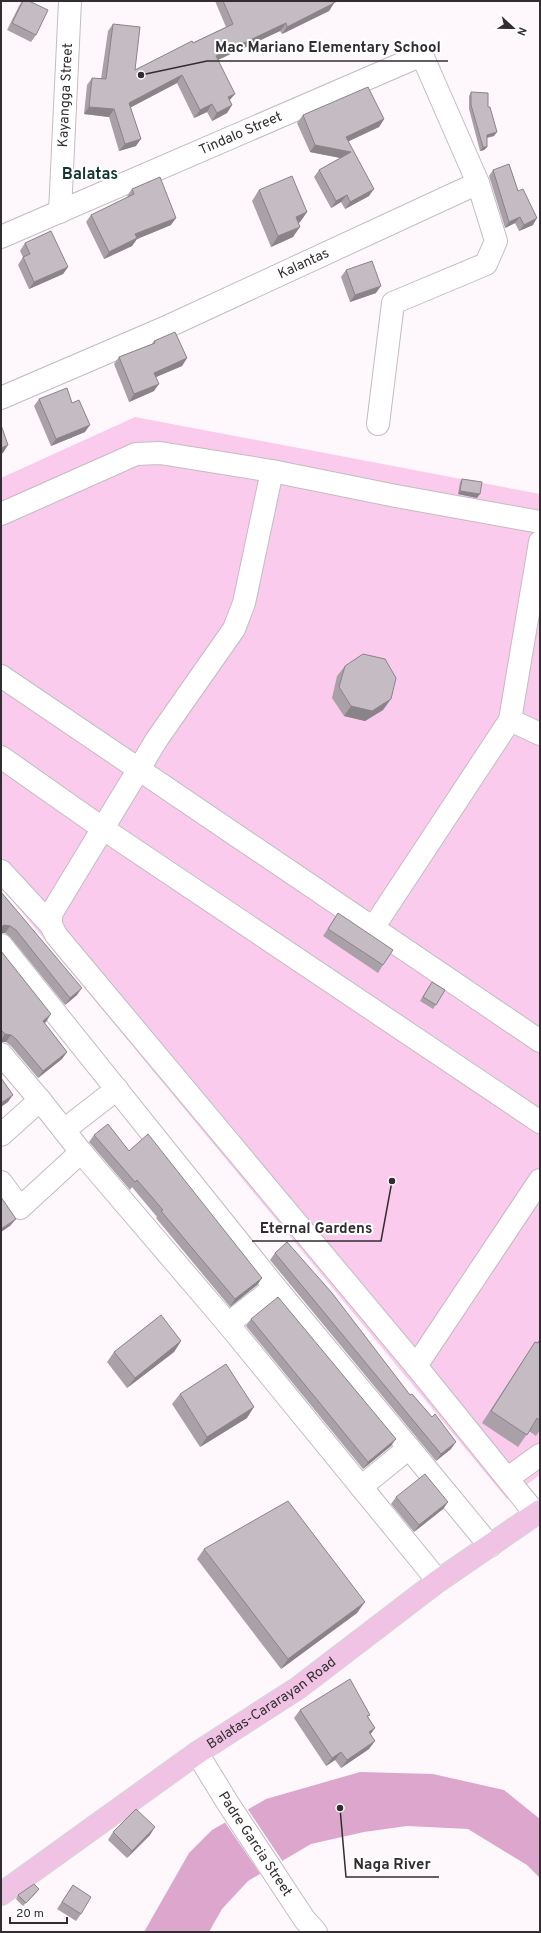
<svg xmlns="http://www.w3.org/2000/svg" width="541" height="1933" font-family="Overpass,sans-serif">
<rect width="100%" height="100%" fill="#fef8fd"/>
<path fill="#fbcbed" d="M135 417 540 494V1475L507 1499 1 887V478Z"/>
<path fill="#dca6cd" d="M360 1772 433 1774 504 1790 540 1819V1878L527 1865 468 1829 407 1826 364 1832 311 1844 248 1881 222 1909 209 1932H144L189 1853 212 1830 266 1799Z"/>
<path fill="#fef8fd" d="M247 1808 283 1862 261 1875 224 1821Z"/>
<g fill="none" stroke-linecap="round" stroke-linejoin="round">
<defs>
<g id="minor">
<path id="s1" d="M60 212 70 1"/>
<path id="s2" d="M1 237 422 55 478 183 496 241 486 264 393 303 378 424"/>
<path id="s3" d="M1 398 171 325 478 183"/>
<path d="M272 471 244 603 234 629 157 739 51 914V925L56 935 416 1366 535 1513"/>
<path d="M1 514 136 454 160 453 272 471 396 496 540 522"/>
<path d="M1 676 540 1041"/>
<path d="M510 720 540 734"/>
<path d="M1 757 102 828 540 1122"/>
<path d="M1 871 51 925"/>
<path d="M373 928 510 720 540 542"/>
<path d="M1 945 275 1287"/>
<path d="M1 1054 40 1100 81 1152 228 1324 438 1581"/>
<path d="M64 1130 117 1089"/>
<path d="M1 1135 40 1100"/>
<path d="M1 1182 20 1208 81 1152"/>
<path d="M228 1324 275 1287 409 1448 361 1487"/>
<path d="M416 1366 540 1180"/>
<path d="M409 1448 490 1546"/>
<path d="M508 1478 540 1455"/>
<path id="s4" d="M197 1753 229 1805 305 1920 316 1932"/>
</g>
<g id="major">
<path id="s5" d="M1 1894 197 1753 298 1688 438 1581 540 1511"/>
</g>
</defs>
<use href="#minor" stroke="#c4bbc2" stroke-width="24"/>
<use href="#major" stroke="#d6d5d6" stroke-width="24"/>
<use href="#minor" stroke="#fff" stroke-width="22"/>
<use href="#major" stroke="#f0c3e5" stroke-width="22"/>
</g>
<path fill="#a9a1a7" d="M22 1H29L36 35 31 42 7 30 19 6Z
M215 1H339L334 3 329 11 282 34 280 31 218 60 230 101 232 105 227 113 212 121 207 112 194 118 177 83 131 107 136 146 119 151 109 117 84 114 87 85 92 78 101 79 108 31 113 24 135 70 226 27Z
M471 92 488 107 494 136 487 138V147L484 150 480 151 469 109V96Z
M303 115 384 119 379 127 348 141 369 196 345 209 341 202 331 208 314 177 319 170 340 158 310 152 297 123Z
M493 170 518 191 533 225 519 231 515 223 505 228 489 176Z
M132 189 171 225 137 239 132 246 104 259 86 222 91 215 128 197 127 196Z
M259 190 307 212 300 222 299 223 293 237 271 247 252 201Z
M25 243 68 267 63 274 29 289 18 265 23 257 20 251Z
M346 270 376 293 350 302 341 277Z
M154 341 187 358 182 366 156 377 154 391 129 402 114 364 119 357 152 344Z
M39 399 72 403 85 432 51 446 34 406Z
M462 479 477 498 458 494 460 482Z
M345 666 383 710 365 721 344 716 332 698 337 676Z
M1 892 77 995 65 1005 10 937 5 933Z
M338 913 383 965 378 973 323 936Z
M1 951 46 1022 44 1023 67 1052 62 1059 38 1078 11 1046 6 1042H1Z
M429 986 445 990 433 1009 420 1001Z
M94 1135 129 1151 262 1278 257 1285 230 1307 156 1218 157 1217 132 1187 130 1190 89 1142Z
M275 1253 451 1449 436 1461 270 1260Z
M251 1319 391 1446 363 1469 246 1326Z
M540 1339V1430L536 1436 529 1431 518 1447 482 1423 527 1354 535 1342 537 1343Z
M181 1341 174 1352 127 1388 107 1362 114 1352Z
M180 1394 247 1418 200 1447 172 1404Z
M396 1497 448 1502 443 1509 414 1532 391 1504Z
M204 1549 357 1613 281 1669 197 1559Z
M300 1710 370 1715 368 1717 375 1728 370 1735 369 1749 341 1768 335 1760 326 1766 294 1718Z
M113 1832 150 1835 127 1858 108 1840Z
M73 1885 81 1914 76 1921 57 1909Z
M39 1889 36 1893 23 1906 16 1899 18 1895Z"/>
<path fill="#8a8388" d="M329 1H339L326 5Z
M334 3 329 11 282 34 287 27Z
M286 23 280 31 211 63 216 56Z
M182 75 177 83 124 111 129 103Z
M235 94 229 101 228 97Z
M212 104 207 112 194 118 200 110Z
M232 105 227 113 212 121 217 113Z
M89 107 114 109 109 117 84 114Z
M384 119 379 127 341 145 346 137Z
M497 132 494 136 484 138 487 135Z
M141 139 136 146 119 151 125 144Z
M315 145 351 152 346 159 310 152Z
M483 147H487L484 150 480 151Z
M374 189 369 196 345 209 350 202Z
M347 195 341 202 331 208 336 201Z
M307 212 300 222 289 227 296 217Z
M520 217 515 223 505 228 509 222Z
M176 218 171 225 137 239 132 246 104 259 109 252 135 234Z
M537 218 533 225 519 231 524 225Z
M300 227 293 237 271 247 278 236Z
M68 267 63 274 29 289 34 282Z
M381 286 376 293 350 302 355 295Z
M187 358 182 366 149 380 154 373Z
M159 384 154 391 129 402 134 394Z
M90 425 85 432 51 446 56 439Z
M8 445 3 453 1 454V448Z
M460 491 480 494 477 498 458 494Z
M391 699 383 710 365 721 344 716 351 706Z
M4 925 10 926 5 933H1V927Z
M82 988 77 995 65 1005 70 998Z
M51 1014 46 1022 38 1029 43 1021Z
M5 1034 11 1035 6 1042H1V1040Z
M67 1052 62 1059 38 1078 43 1071Z
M13 1095 8 1102 1 1107V1103Z
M16 1219 10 1226 1 1232V1229Z
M262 1278 257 1285 230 1307 235 1299Z
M181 1341 174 1352 127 1388 135 1378Z
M254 1407 247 1418 200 1447 207 1437Z
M396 1439 391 1446 363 1469 368 1462Z
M456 1442 451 1449 436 1461 441 1454Z
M448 1502 443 1509 414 1532 419 1525Z
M365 1602 357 1613 281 1669 288 1659Z
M375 1728 369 1736V1732Z
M375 1741 369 1749 341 1768 347 1760Z
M341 1752 335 1760 326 1766 332 1758Z
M155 1827 150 1835 127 1858 132 1851Z"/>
<path fill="#c5bbc2" stroke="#8a8388" d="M23 1H29L48 10 36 35 12 23Z
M223 1H333L334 3 287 27 286 23 216 56 235 94 228 97 232 105 217 113 212 104 200 110 182 75 129 103 141 139 125 144 114 109 89 107 92 78 106 79 113 24 140 27 135 70 192 41 193 43 233 24Z
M368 87 384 119 346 137 374 189 350 202 347 195 336 201 319 170 351 152 315 145 303 115Z
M471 92 488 93V107H490L497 132 487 135V147H483L471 105Z
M509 164 518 191 523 189 537 218 524 225 520 217 509 222 493 170Z
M292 176 307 212 296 217 300 227 278 236 259 190Z
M160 177 176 218 135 234 137 238 109 252 91 215 134 194 132 189Z
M51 231 68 267 34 282 23 257 30 254 25 243Z
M372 261 381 286 355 295 346 270Z
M175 332 187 358 154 373 159 384 134 394 119 357 155 343 154 341Z
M67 388 72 403 79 400 90 425 56 439 39 399Z
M1 425 8 445 1 448Z
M462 479 482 482 480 494 460 491Z
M363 654 385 659 396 678 391 699 372 711 351 706 339 687 345 666Z
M1 892 82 988 70 998 16 930 10 926 4 925 1 927Z
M338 913 393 950 383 965 328 929Z
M1 951 51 1014 43 1021 67 1052 43 1071 16 1039 11 1035 5 1034 1 1030Z
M432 982 445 990 436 1005 423 997Z
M1 1078 13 1095 1 1103Z
M108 1124 129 1151 148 1134 262 1278 235 1299 161 1211 163 1210 137 1180 135 1182 94 1135Z
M1 1197 16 1219 1 1229Z
M287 1242 332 1293 410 1395 412 1394 432 1417 435 1414 456 1442 441 1454 275 1253Z
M278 1297 396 1439 368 1462 251 1319Z
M161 1315 181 1341 135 1378 114 1352Z
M540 1340V1421L537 1418 527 1435 491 1411 535 1342 538 1343Z
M226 1364 254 1407 207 1437 180 1394Z
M425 1474 448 1502 419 1525 396 1497Z
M288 1501 365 1602 288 1659 204 1549Z
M350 1679 370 1715 367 1716 375 1728 369 1732 375 1741 347 1760 341 1752 332 1758 300 1710Z
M136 1809 155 1827 132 1851 113 1832Z
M34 1884 39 1889 26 1903 18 1895Z
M73 1885 91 1897 81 1914 62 1902Z"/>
<g text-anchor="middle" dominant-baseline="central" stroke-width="4" stroke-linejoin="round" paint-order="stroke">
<g font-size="14" fill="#312d30" stroke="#fff">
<text stroke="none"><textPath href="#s1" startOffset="117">Kayangga Street</textPath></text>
<text stroke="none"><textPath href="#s2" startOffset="261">Tindalo Street</textPath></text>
<text stroke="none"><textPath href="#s3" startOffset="331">Kalantas</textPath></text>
<text stroke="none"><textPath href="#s5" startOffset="331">Balatas-Cararayan Road</textPath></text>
<text stroke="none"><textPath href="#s4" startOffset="108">Padre Garcia Street</textPath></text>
</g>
<g font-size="16" font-weight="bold" fill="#143633" stroke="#fff">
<text x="90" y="175">Balatas</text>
</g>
</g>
<path fill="none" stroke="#312d30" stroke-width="1.5" d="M141 75L207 61H448M392 1181L381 1241H252M340 1808L346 1877H439"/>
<g fill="#312d30" stroke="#fff" stroke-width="1.5">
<circle cx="141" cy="75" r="4"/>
<circle cx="392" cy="1181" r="4"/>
<circle cx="340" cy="1808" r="4"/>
</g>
<g font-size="15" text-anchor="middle" font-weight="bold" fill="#312d30" stroke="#fff" stroke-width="4" stroke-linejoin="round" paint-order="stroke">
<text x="328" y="52">Mac Mariano Elementary School</text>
<text x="316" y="1233">Eternal Gardens</text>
<text x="392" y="1869">Naga River</text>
</g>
<rect width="541" height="1933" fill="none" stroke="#312d30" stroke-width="4"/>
<g transform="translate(513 28) rotate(112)" stroke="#ffffff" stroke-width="3" paint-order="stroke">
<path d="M0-3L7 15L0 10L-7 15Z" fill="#312d30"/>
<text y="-6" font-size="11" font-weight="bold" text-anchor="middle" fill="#312d30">N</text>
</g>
<path d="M10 1917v6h57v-6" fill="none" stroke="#312d30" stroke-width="2"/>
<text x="16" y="1917" font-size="12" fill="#312d30" stroke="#ffffff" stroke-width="3" paint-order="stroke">20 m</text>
</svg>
